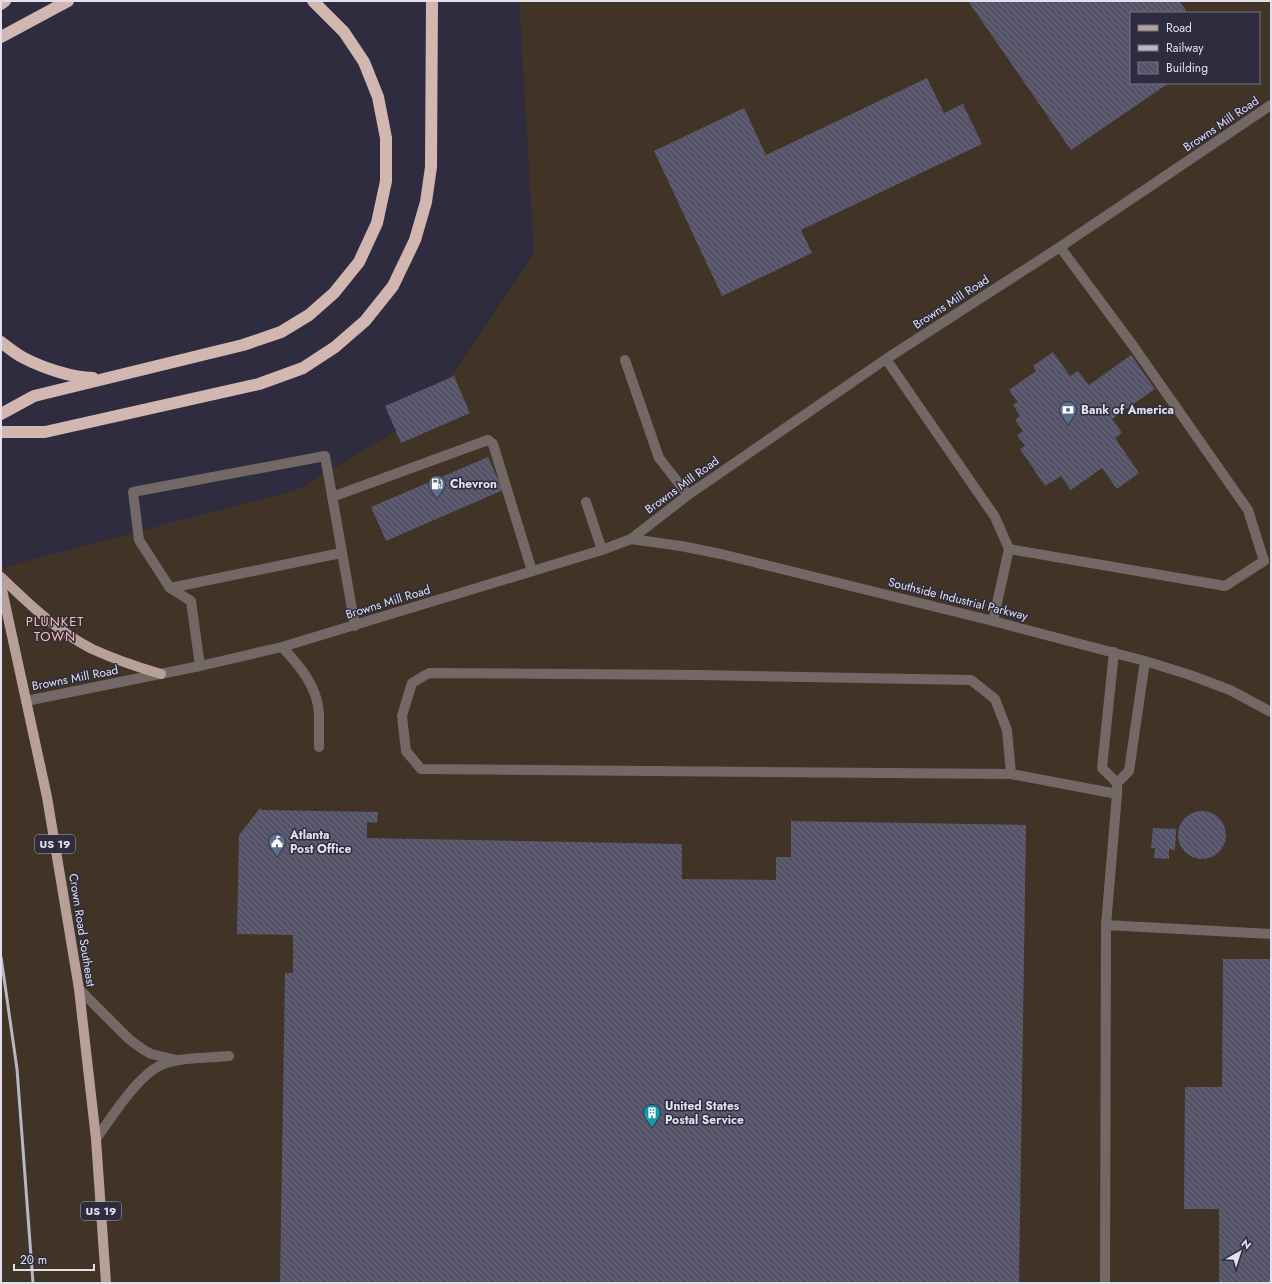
<svg xmlns="http://www.w3.org/2000/svg" width="1272" height="1284" font-family="Jost,sans-serif">
<defs>
<pattern id="building-back-hatch" width="6" height="6" patternUnits="userSpaceOnUse"><rect width="6" height="6" fill="#555367"/><path d="M-1 5l2 2M0 0l6 6M5-1l2 2" fill="none" stroke="#6d6b7d"/></pattern>
</defs>
<rect width="100%" height="100%" fill="#2e2c3e"/>
<path fill="#413326" fill-rule="evenodd" d="M519 1H1271V1283H1V568L299 489 427 412 534 253ZM1131 13H1259V83H1131Z"/>
<path fill="url(#building-back-hatch)" d="M968 1H1179L1188 13H1131V83H1169L1071 150Z
M927 78 944 113 963 104 982 144 801 230 812 253 722 296 654 151 744 108 766 155Z
M1053 352 1070 376 1078 371 1089 385 1131 355 1155 389 1112 419 1122 433 1115 438 1139 473 1117 489 1102 468 1071 490 1061 476 1045 486 1020 449 1025 446 1017 435 1023 431 1015 420 1020 416 1013 405 1018 402 1009 390 1036 371 1033 366Z
M454 376 470 413 401 443 385 406Z
M488 457 503 490 386 541 371 507Z
M260 808 262 810 378 812 377 823 367 822V838L682 844V879L776 880V857H791V821L1026 825 1019 1283H280L285 973H293V935L237 934 239 835Z
M1178 835a24 24 0 1 1 48 0a24 24 0 1 1-48 0Z
M1153 828 1176 829 1175 850 1169 849V859L1154 858 1155 848H1151Z
M1223 959H1271V1283H1219V1209H1184L1185 1087H1222Z"/>
<g fill="none" stroke-linecap="round" stroke-linejoin="round">
<path stroke="#736865" stroke-width="10" d="M886 359 995 517 1009 549 1225 586 1264 561 1248 510 1134 347 1060 247
M625 360 659 458 688 495
M332 497 488 440 493 444 532 571
M586 502 602 550
M631 539 681 546 721 554 993 621 1145 661 1190 675 1230 690 1271 712
M170 588 341 553
M993 621 1009 549
M282 647C300 666 317 686 319 713 319 724 319 736 319 747
M1114 652 1102 768 1117 783
M200 666 191 601 170 588 139 540 133 492 325 456 355 626
M26 701 200 666 282 647 602 550 631 539 688 495 886 359 1060 247 1271 105
M1011 774 1007 730 995 699 971 680 700 675 429 673 412 683 402 716 406 751 421 769 1011 774 1117 794 1106 925 1105 1283
M1117 794V783L1129 771 1145 661
M1106 925 1271 934
M79 989 130 1040 144 1050 151 1054 177 1060
M96 1139C112 1117 137 1076 161 1065 179 1057 210 1058 229 1056"/>
<path stroke="#b7a09a" stroke-width="10" d="M1 577C29 604 57 631 92 649 114 659 137 667 161 674
M1 585 47 797 79 989 96 1139 106 1283"/>
<path stroke="#d1b7af" stroke-width="12" d="M1 4 5 1
M1 37 68 1
M1 342C9 348 16 354 24 358 43 368 73 378 93 378
M1 414 34 396 243 345 281 332 309 315 334 293 359 262 377 223 386 181V138L378 97 364 62 344 32 313 1
M1 432H45L259 384 303 368 335 347 365 321 393 286 415 240 426 202 431 167 432 1"/>
<path stroke="#b9b7c5" stroke-width="3" d="M1 957 17 1069 33 1283"/>
</g>
<defs>
<symbol id="bank-pin" viewBox="-11 -11 22 30"><path d="M0 17L-7.5 6A9.5 9.5 0 1 1 7.5 6Z" fill="#5c6f8a" stroke="#2e2c3e"/><path d="M-6-4H6V4H-6ZM0-2.3a2.3 2.3 0 1 0 0 4.6a2.3 2.3 0 1 0 0-4.6Z" fill="#fff"/></symbol>
<symbol id="fuel-pin" viewBox="-11 -11 22 30"><path d="M0 17L-7.5 6A9.5 9.5 0 1 1 7.5 6Z" fill="#5c6f8a" stroke="#2e2c3e"/><path d="M-5.5-6h7V0h2V4h1.3V-2.5L3-4.5l.8-.8L6-3V5H2.5V1h-1V6h-7ZM-4.2-4.7v3.2H.2V-4.7Z" fill="#fff"/></symbol>
<symbol id="civic-pin" viewBox="-11 -11 22 30"><path d="M0 17L-7.5 6A9.5 9.5 0 1 1 7.5 6Z" fill="#5c6f8a" stroke="#2e2c3e"/><path d="M-.6-6.5H3V-4.5H.6V-3L4-1V1h2V6H-6V1h2V-1L-.6-3ZM-1.2 2.5V6h2.4V2.5Z" fill="#fff"/></symbol>
<symbol id="building-pin" viewBox="-11 -11 22 30"><path d="M0 17L-7.5 6A9.5 9.5 0 1 1 7.5 6Z" fill="#0f9aa8" stroke="#2e2c3e"/><path d="M-4-6H4V6H1V3H-1V6H-4ZM-2.5-4.3h1.7v1.8h-1.7ZM.8-4.3h1.7v1.8H.8ZM-2.5-1h1.7V.8h-1.7ZM.8-1h1.7V.8H.8Z" fill="#fff"/></symbol>
</defs>
<g fill-rule="evenodd">
<use href="#bank-pin" x="1058" y="400" width="20" height="27"/>
<use href="#fuel-pin" x="427" y="474" width="20" height="27"/>
<use href="#civic-pin" x="267" y="832" width="20" height="27"/>
<use href="#building-pin" x="642" y="1103" width="20" height="27"/>
</g>
<g text-anchor="middle" dominant-baseline="central" stroke-width="3" stroke-linejoin="round" paint-order="stroke">
<g fill="#2e2c3e" stroke="#acaab8" stroke-width="1">
<rect x="35" y="835" width="40" height="18" rx="3"/>
<rect x="81" y="1202" width="40" height="18" rx="3"/>
</g>
<g font-size="11" font-weight="bold" fill="#e2e0ed">
<text x="55" y="844">US 19</text>
<text x="101" y="1211">US 19</text>
</g>
<g font-size="12" fill="#e2e0ed" stroke="#2e2c3e">
<text transform="translate(1221 124) rotate(-34)">Browns Mill Road</text>
<text transform="translate(951 302) rotate(-33)">Browns Mill Road</text>
<text transform="translate(682 485) rotate(-36)">Browns Mill Road</text>
<text transform="translate(958 599) rotate(14)">Southside Industrial Parkway</text>
<text transform="translate(388 602) rotate(-17)">Browns Mill Road</text>
<text transform="translate(75 678) rotate(-11)">Browns Mill Road</text>
<text transform="translate(82 930) rotate(81)">Crown Road Southeast</text>
</g>
<g font-size="12" font-weight="bold" fill="#e2e0ed" stroke="#2e2c3e" text-anchor="start">
<text x="1081" y="410">Bank of America</text>
<text x="450" y="484">Chevron</text>
<text x="290" y="835">Atlanta<tspan x="290" dy="14">Post Office</tspan></text>
<text x="665" y="1106">United States<tspan x="665" dy="14">Postal Service</tspan></text>
</g>
<g font-size="13" letter-spacing="1" fill="#ffbeac" stroke="#2e2c3e">
<text x="55" y="621">PLUNKET<tspan x="55" dy="15">TOWN</tspan></text>
</g>
</g>
<rect width="1272" height="1284" fill="none" stroke="#e2e0ed" stroke-width="4"/>
<rect x="1130" y="12" width="130" height="72" fill="#2e2c3e" stroke="#767484"/>
<rect x="1138" y="25" width="20" height="6" fill="#b7a09a" stroke="#767484"/>
<text x="1166" y="32" font-size="12" fill="#e2e0ed">Road</text>
<rect x="1138" y="45" width="20" height="6" fill="#b9b7c5" stroke="#767484"/>
<text x="1166" y="52" font-size="12" fill="#e2e0ed">Railway</text>
<rect x="1138" y="62" width="20" height="12" fill="url(#building-back-hatch)" stroke="#767484"/>
<text x="1166" y="72" font-size="12" fill="#e2e0ed">Building</text>
<g transform="translate(1240 1252) rotate(39)" stroke="#2e2c3e" stroke-width="3" paint-order="stroke">
<path d="M0-3L7 15L0 10L-7 15Z" fill="#e2e0ed"/>
<text y="-6" font-size="11" font-weight="bold" text-anchor="middle" fill="#e2e0ed">N</text>
</g>
<path d="M14 1264v6h80v-6" fill="none" stroke="#e2e0ed" stroke-width="2"/>
<text x="20" y="1264" font-size="12" fill="#e2e0ed" stroke="#2e2c3e" stroke-width="3" paint-order="stroke">20 m</text>
</svg>
